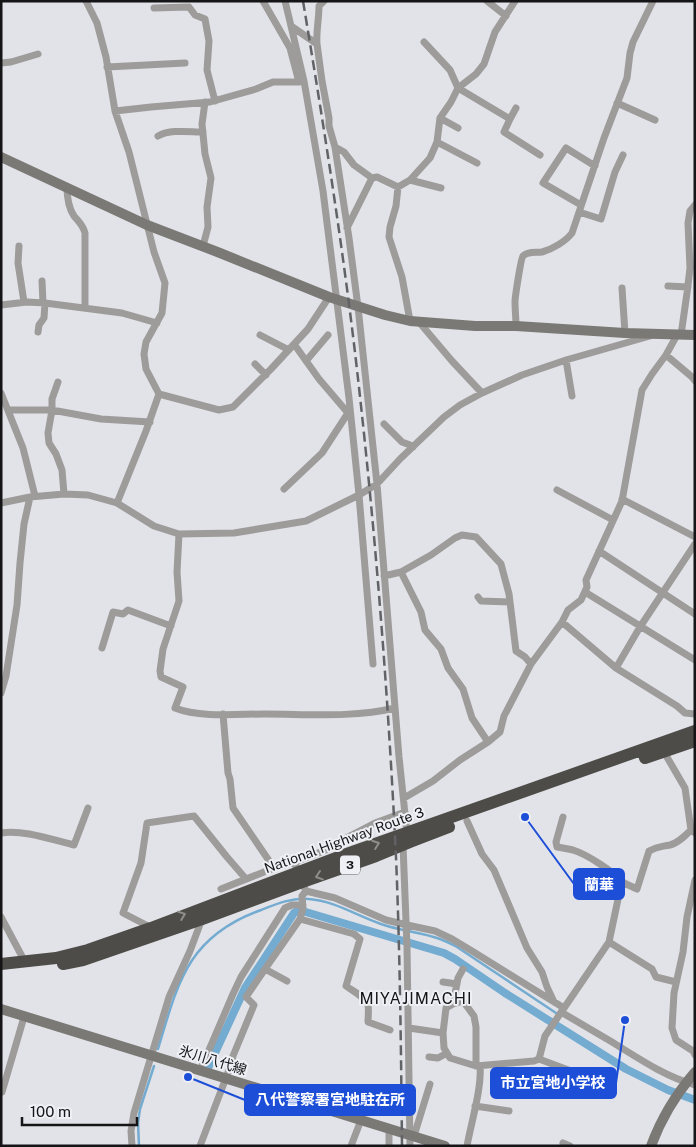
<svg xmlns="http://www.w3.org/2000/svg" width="696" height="1147" font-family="'Public Sans','Noto Sans JP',sans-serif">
<rect width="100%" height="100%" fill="#e2e3e8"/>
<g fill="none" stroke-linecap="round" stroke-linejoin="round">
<path stroke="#74abd0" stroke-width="2.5" d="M158 1049C178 982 188 936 261 910 276 904 293 897 309 899 335 901 357 916 381 924 400 931 421 932 440 939 446 941 451 944 457 947L556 1013
M139 1146 138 1123 140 1109 154 1066"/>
<path stroke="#74abd0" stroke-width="8" d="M208 1068 245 988 294 913 299 910 444 953 455 959 505 993 626 1069 668 1090 695 1100"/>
<path stroke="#9d9c9a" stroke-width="7" d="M86 1 97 23 106 57 115 111 129 152 154 252 165 283 162 313 146 342 144 354 146 369 159 394 146 431 117 503
M263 1 290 48 299 82
M285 1 291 26 317 44 322 81 329 118V126L335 147 349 238 358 307 377 484 399 757 407 833
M487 1 506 16
M154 8 189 7 195 15 205 19 209 41 207 70 215 101
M291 26 304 81 323 191 349 398 359 495 373 664
M424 42 450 70 458 88 510 119 516 108
M317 44C316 32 319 19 319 6L324 1
M1 63 11 62 38 54
M107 67 185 63
M617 103 655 120
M115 111 151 107 210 102 256 89 273 82H299L304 81
M440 118 458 128
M510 119 504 132 540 155
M158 136C171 129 189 132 203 132
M437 142 477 163
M335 147 344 152 354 165 372 178 377 177 398 187 410 180 430 158 437 142 440 118 451 102 458 88 476 74 484 64 495 32 515 1
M410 180 441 188
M67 187C67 198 68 207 74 216 79 222 83 225 85 233V308
M398 187 396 206 390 227 389 237 402 277 410 321
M581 205 543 183 566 148 595 166
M579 212 601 219 615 172 623 155
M347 228 372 178
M19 246 18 263 24 302
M203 246 208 227 207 207 211 178 205 154 202 124 205 102
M42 281 43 303
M668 286 688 287
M622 288 625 333
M1 305 27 302 45 303 122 313 157 323
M419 322 452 361 482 393
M516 326C516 318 515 310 515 302 515 297 521 258 523 256 528 251 536 253 542 252 553 249 566 241 572 233L604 138 627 78 630 53 633 42 653 1
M38 332 39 325 44 318 45 303
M260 335 289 350
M681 335 687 293 690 268 688 223 690 211 695 205
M666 355 692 377 695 381
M566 360 572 396
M306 361 328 335
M255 364 266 375
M58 382 52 399V410L48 433 49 443 56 454 62 470 64 494
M1 393 23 448 35 496
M159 394 219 410 233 407 271 369 308 329 329 297
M8 410H52L101 419 150 422
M384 424 402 442 410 445 413 447
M284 489 322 453 348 413 319 379 294 344
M557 490 613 520
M622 499 695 537
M1 503 30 497 64 494 88 495 117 503 154 526 179 534 234 533 306 521 359 495 377 484 400 459 444 417 460 405 482 393 522 375 566 360 650 336
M179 534 177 572 179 601 163 649 160 671 161 677 183 687 175 708C200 718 238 714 265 714 308 714 353 718 395 708
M599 551 695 614
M401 572 431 555 455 538 462 535 476 537 501 564 509 594 516 651 525 657 531 664
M384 576 401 572 421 612 425 630 441 649 448 668 463 689 472 718 488 742 460 760 433 781 404 798
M585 592 695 660
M478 597 481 601 510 602
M562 622 616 668 677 706 685 713 695 714
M102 648 113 612 123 614 128 610 171 626
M616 668 640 627 695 544
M1 693 6 676 17 605 20 563 24 524 30 497
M223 714 228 773 230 779 233 808 274 868
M488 742 500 732 504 716 531 664 562 622 568 610 581 600 587 587 586 580 622 501 642 390 652 374 666 355 677 335
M664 752 685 788 691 830
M405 812 375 823 348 837 336 846 295 862 297 872 306 891 335 898 386 920 407 925 435 931 452 939 472 951 564 1008
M563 817 556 842 557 847C563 848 568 849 573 850 589 855 613 872 624 883
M467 821 482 854 494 870 527 948 542 972 547 987 554 1002
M1 833C22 829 53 840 74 845L88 808
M403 845 407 946 410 1146
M695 880 687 917 683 952 674 993 672 1028 676 1040 693 1051 695 1055
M221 889 274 868 295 862
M306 891 302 896 303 908 300 919 354 934 360 939 346 986C353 991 365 997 368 1005 369 1010 368 1017 368 1022L390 1030
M1 917 25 962
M150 927 123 913 141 863 147 823 194 816 227 857 246 879
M463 969 458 978 453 1004 463 1001 474 1016 476 1027V1066L534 1061 539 1059 545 1036 609 942
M287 981 265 969 300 919
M443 982 457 984
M676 982 656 977 652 969 609 942 621 885 624 883 637 889 649 851C658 846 660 847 670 845 678 843 685 836 691 830L695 833
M453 1004 446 1008 443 1033 444 1048 450 1058 476 1066
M561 1012C578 1022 595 1032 612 1042 638 1058 664 1076 695 1085
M409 1028 443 1033
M429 1057 438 1058 447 1053
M539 1059 571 1071
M200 1071 233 994 241 977 285 908 292 905H303
M2 1092 24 1017
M475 1106 509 1111
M414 1136 430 1084
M563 1143 570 1146
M132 1146 131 1131 134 1113 169 997 190 951 202 919
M200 1146 232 1062 233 1056 254 1005 246 997 265 969
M351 1146 361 1120
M389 1146V1128
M467 1146C471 1123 482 1088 480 1066"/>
<path stroke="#7b7976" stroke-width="10" d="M1 157 147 225 220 253 329 297 385 315 410 321 475 326H516L625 333 695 335
M1 1009 445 1146
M651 1146C661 1119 676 1094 695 1072"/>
<path stroke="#4e4c48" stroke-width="12" d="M645 758 695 741
M1 964 56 958 88 950 151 928 341 856 695 731
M63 964 83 960 202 919 302 882 376 856 410 842 449 827"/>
<path stroke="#616265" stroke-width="2.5" stroke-dasharray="10 5" stroke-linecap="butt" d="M303 1C323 121 342 241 356 361 375 526 388 691 396 857 400 953 401 1049 402 1146"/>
</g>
<defs><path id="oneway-chevron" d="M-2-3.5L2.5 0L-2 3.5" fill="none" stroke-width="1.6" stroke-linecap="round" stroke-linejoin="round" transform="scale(1.25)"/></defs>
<g stroke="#8e8e8d">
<use href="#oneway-chevron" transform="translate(376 844) rotate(-20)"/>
<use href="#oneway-chevron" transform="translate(319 876) rotate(161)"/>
<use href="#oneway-chevron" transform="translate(182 915) rotate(-21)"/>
</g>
<g text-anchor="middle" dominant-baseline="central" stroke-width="4" stroke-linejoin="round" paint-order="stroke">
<rect fill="#eff0f5" stroke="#56575a" stroke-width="1" x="340" y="855.5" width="20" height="19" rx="4"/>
<g font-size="12" font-weight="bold" fill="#151517">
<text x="350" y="865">3</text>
</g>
<g font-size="14" fill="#151517" stroke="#eff0f5">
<text transform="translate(344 840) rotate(-20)">National Highway Route 3</text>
<text transform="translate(213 1060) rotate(17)">氷川八代線</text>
</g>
<g font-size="16" letter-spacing="1" fill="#151517" stroke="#eff0f5">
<text x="416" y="998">MIYAJIMACHI</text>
</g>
</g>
<path fill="none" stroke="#1d4ed8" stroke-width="2" d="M525 817L574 884M625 1020L616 1083M188 1077L245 1100"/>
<g fill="#1d4ed8" stroke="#eff0f5" stroke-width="2">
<circle cx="525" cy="817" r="5"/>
<circle cx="625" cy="1020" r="5"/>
<circle cx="188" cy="1077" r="5"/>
</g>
<g fill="#1d4ed8" stroke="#1d4ed8" stroke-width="2">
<rect x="574" y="869" width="50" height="30" rx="5"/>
<rect x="491" y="1068" width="125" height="30" rx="5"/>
<rect x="245" y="1085" width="170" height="30" rx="5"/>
</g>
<g font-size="15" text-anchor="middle" font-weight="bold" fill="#fff">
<text x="599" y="890">蘭華</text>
<text x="553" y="1088">市立宮地小学校</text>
<text x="330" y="1105">八代警察署宮地駐在所</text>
</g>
<rect width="696" height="1147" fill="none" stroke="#151517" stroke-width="5"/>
<path d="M22 1117v8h115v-8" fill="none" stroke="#151517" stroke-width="2.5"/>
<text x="30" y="1117" font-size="15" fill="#151517" stroke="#eff0f5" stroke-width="4" paint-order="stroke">100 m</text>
</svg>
